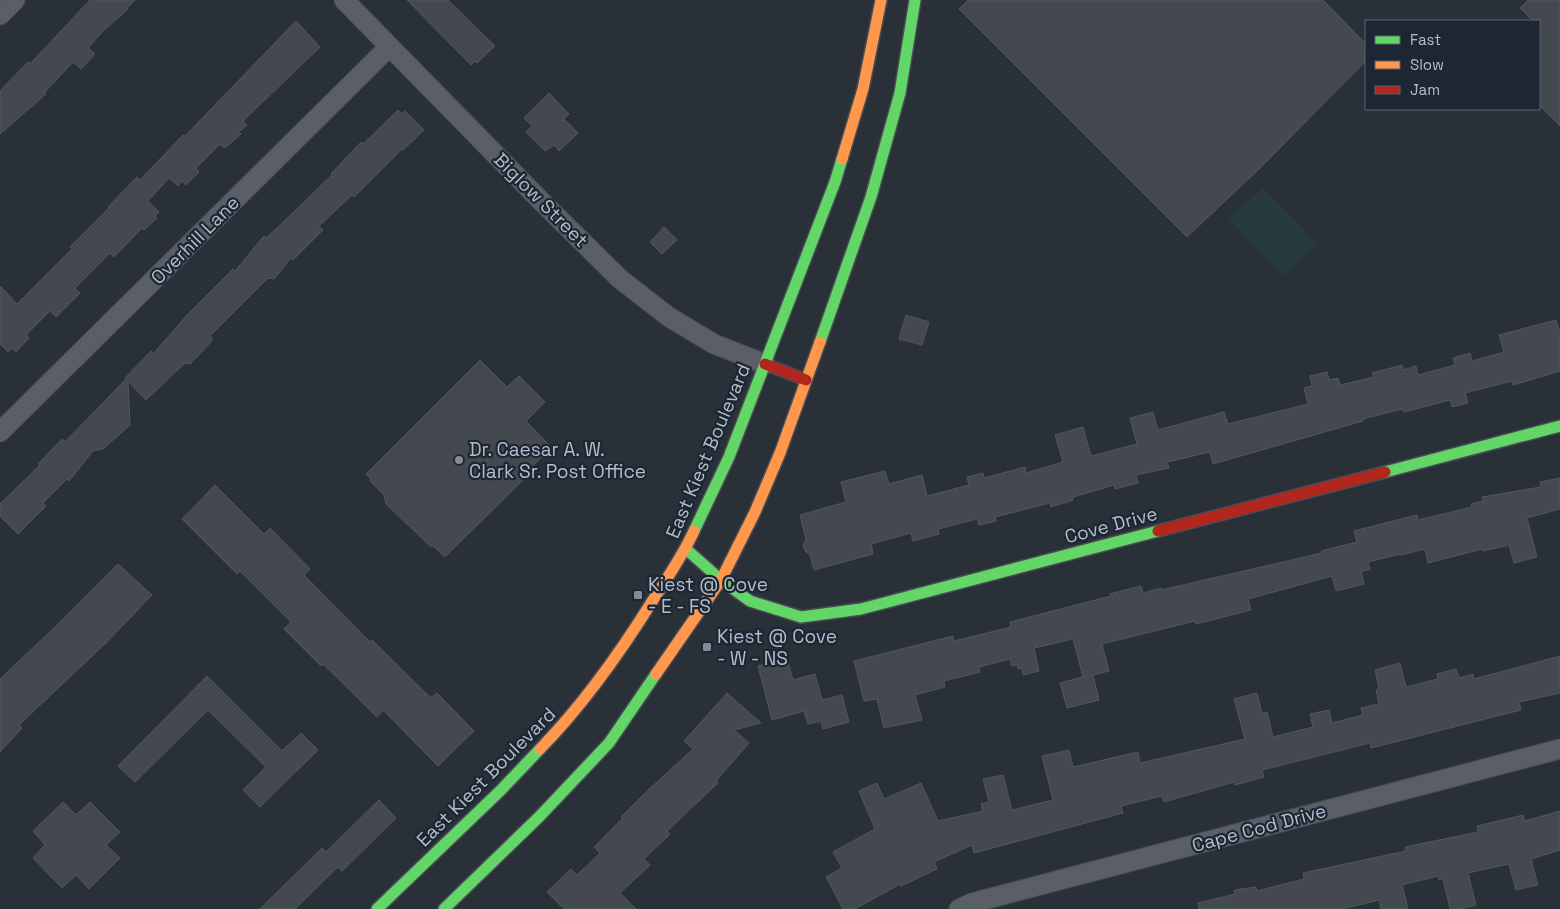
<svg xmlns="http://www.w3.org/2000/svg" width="1560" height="909" font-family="'Space Grotesk',sans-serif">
<rect width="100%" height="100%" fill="#2a3038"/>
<path fill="#273a3e" d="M1263 187 1317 244 1283 276 1229 219Z"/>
<path fill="#444950" stroke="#52575f" d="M90 0H135L127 8 128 9 103 31 88 48 95 54 81 69 73 62 44 93 46 94 0 134V91L28 62 30 64Z
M407 0H448L495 46 477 63 475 61 471 65Z
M968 0H1323L1366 44V61L1257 171 1187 237 959 9Z
M1528 0H1560V126L1539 105V21H1533L1520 8Z
M296 21 320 47 243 121 247 125 239 132 241 134 225 148 220 144 196 168 199 172 186 185 182 181 178 186 169 178 148 201 159 212 155 216 157 218 144 230 142 228 114 257 110 253 75 288 80 293 56 317 50 311 26 335 29 338 16 352 12 348 8 352 0 344V286L17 304 72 249 70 247 109 208 108 207 137 177 140 180 183 135 185 136Z
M549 93 569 114 564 119 578 133 559 151 554 145 545 151 526 132 532 126 524 118Z
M398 110 402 114 405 111 424 130 403 150 402 149 354 197 352 195 319 226 323 230 293 260 291 258 274 279 268 278 210 336 212 338V341L190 364 185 363 146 400 128 381 130 425 103 449 93 451 69 481 67 479 43 503 46 506 18 534 0 516V504L40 465 38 464 62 439 65 442 126 379 125 378 151 351 153 354 187 315 233 269 235 271 264 236 266 238 277 228 332 175 331 174 361 142 363 144Z
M664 227 677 240 662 254 650 242Z
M906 315 929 322 922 345 899 339Z
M1556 320 1560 333V371L1513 385 1512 381 1465 393 1468 403 1452 407 1450 400 1404 412 1402 409 1363 419V421L1213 464 1210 452 1167 462 1169 468 1136 475 1138 483 1115 489 1114 485 1073 497V500L1051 507 1050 503 995 517 996 521 979 525 977 519 938 529 939 534 913 541 911 533 871 544 873 554 814 570 810 555 806 552 803 546 806 539 800 515 846 502 841 482 885 471 889 484 922 475 927 496 969 485 967 477 983 473 984 478 1025 467 1026 473 1063 462 1055 435 1083 427 1091 456 1137 444 1130 418 1153 412 1158 430 1224 412 1228 424 1308 404 1304 388 1312 386 1310 376 1327 372 1329 380 1338 378 1340 385 1374 377 1372 373 1402 365 1403 370 1416 366 1418 375 1455 365 1453 358 1470 353 1472 361 1504 352 1499 335Z
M480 360 507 387 519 376 545 402 526 421 551 447 527 472 529 474 445 557 433 546H430L386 504 384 495 370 481 371 479 366 474Z
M1560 478V509L1527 518 1537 557 1514 563 1509 545 1483 551 1482 549 1428 563 1425 549 1401 555 1400 554 1368 562 1370 569 1361 572 1364 584 1336 591 1332 576 1248 599 1251 610 1196 624 1195 621 1102 644 1109 671 1093 675 1099 700 1067 708 1060 683 1083 677 1073 639 1034 648 1039 671 1023 675 1022 668 1018 669 1017 665 1012 666 1010 659 979 667 980 672 944 681 945 687 915 695 922 720 884 728 877 699 864 701 854 661 953 636 954 641 1011 627 1010 622 1111 596 1110 594 1141 586 1143 593 1161 588V590L1322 553 1321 551 1357 542 1354 531 1417 515 1418 520 1472 507 1471 504 1483 501 1482 497 1541 487 1540 482Z
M215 485 264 534 270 528 310 569 304 575 370 642 372 640 431 698 437 693 474 731 438 766 383 710 377 717 323 664 321 666 284 629 291 622 240 571 237 574 182 519Z
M118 564 152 595 107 642 19 725 22 728 0 752V679L54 628Z
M1560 656V693L1519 702 1521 710 1371 748 1370 743 1262 770 1264 777 1235 785 1234 782 1164 802 1162 796 1121 806 1123 813 974 853 972 845 934 862 937 869 901 886 900 884 855 909H843L826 877 842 868 833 852 875 829 859 791 877 783 884 799 921 783 938 821 983 811 981 804 989 802 983 779 1003 775 1012 810 1053 800 1042 756 1069 750 1073 767 1138 752 1140 763 1245 739 1234 699 1257 693 1262 713 1267 712 1273 737 1313 727 1310 714 1329 710 1332 723 1363 715 1361 708 1379 704 1376 690 1379 689 1375 670 1400 663 1406 687 1438 679 1437 674 1456 669 1459 678 1473 674 1474 679Z
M787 658 793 680 815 674 822 700 842 695 849 722 823 729 821 721 808 724 804 711 772 720 758 666Z
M207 676 282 751 301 733 318 750 260 807 243 790 266 767 208 710 135 782 118 766Z
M727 693 761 723 734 730 749 743 716 781 718 783 667 831 670 834 644 859 650 865 620 893 636 909H564L547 892 571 869 577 875 600 853 594 847 623 818 621 817 644 794 693 749 684 741Z
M379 800 396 818 342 871 338 867 295 909H260L322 848 326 852Z
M63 802 76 815 90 802 120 832 106 845 120 858 89 889 76 875 62 888 33 858 45 845 33 831Z
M1560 811V850L1531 859 1538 885 1516 890 1509 864 1468 873 1476 905 1460 909H1450L1443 879 1439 880 1438 876 1402 885 1408 909H1381L1379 900 1342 909H1199L1198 903 1235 894 1234 890 1256 887 1257 891 1304 879 1303 873 1406 851 1405 847 1478 832 1477 826 1523 815 1525 821Z"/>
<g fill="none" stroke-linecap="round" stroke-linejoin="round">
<defs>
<path id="street" d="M344 0 542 202 620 279 669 317 714 344 765 364
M0 15 15 0
M0 432 389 47
M959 909 972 903 1560 749"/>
<path id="fast" d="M820 342 871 197 900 93 915 0
M1385 472 1560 426
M694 531 729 457 835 182 842 159
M686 549 721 580 750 601 801 617 861 609 1158 531
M377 909 501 790 540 749
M444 909 540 816 609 743 656 674"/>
<path id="slow" d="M842 159 863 89 881 0
M656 674 721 580 755 512 780 453 820 342
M540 749C584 704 620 653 653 600 668 577 683 555 694 531"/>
<path id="jam" d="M765 364 806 380
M1158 531 1385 472"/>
</defs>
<use href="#street" stroke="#484c53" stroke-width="21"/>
<use href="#fast" stroke="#484c53" stroke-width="14"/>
<use href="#slow" stroke="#484c53" stroke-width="14"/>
<use href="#jam" stroke="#484c53" stroke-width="14"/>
<use href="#street" stroke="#5a5e66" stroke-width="19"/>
<use href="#fast" stroke="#63d668" stroke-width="11"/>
<use href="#slow" stroke="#ff974d" stroke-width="11"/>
<use href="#jam" stroke="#b3261e" stroke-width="11"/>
</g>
<g fill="#848b96" stroke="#1d2633" stroke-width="2">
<circle cx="459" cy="460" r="5"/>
<rect x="633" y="590" width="10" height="10" rx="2.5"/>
<rect x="702" y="642" width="10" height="10" rx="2.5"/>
</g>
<g text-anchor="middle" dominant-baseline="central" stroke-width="4.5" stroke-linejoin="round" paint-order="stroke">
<g font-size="19" fill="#b4bcc9" stroke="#1d2633">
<text transform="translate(541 200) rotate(45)">Biglow Street</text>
<text transform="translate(195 240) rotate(-45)">Overhill Lane</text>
<text transform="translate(708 451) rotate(-67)">East Kiest Boulevard</text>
<text transform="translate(1111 525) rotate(-15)">Cove Drive</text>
<text transform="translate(486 777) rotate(-45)">East Kiest Boulevard</text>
<text transform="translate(1259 828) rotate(-15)">Cape Cod Drive</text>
</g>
<g font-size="19" fill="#b4bcc9" stroke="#1d2633" text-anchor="start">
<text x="469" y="449">Dr. Caesar A. W.<tspan x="469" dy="22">Clark Sr. Post Office</tspan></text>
<text x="648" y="584">Kiest @ Cove<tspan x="648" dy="22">- E - FS</tspan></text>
<text x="717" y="636">Kiest @ Cove<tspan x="717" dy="22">- W - NS</tspan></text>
</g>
</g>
<rect x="1365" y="20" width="175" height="90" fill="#1d2633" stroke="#59626f"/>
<rect x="1375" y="36" width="25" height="8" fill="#63d668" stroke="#59626f"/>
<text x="1410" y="45" font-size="15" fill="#b4bcc9">Fast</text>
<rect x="1375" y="61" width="25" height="8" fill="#ff974d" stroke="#59626f"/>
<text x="1410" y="70" font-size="15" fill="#b4bcc9">Slow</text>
<rect x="1375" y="86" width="25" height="8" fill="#b3261e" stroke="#59626f"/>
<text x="1410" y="95" font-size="15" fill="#b4bcc9">Jam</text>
</svg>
